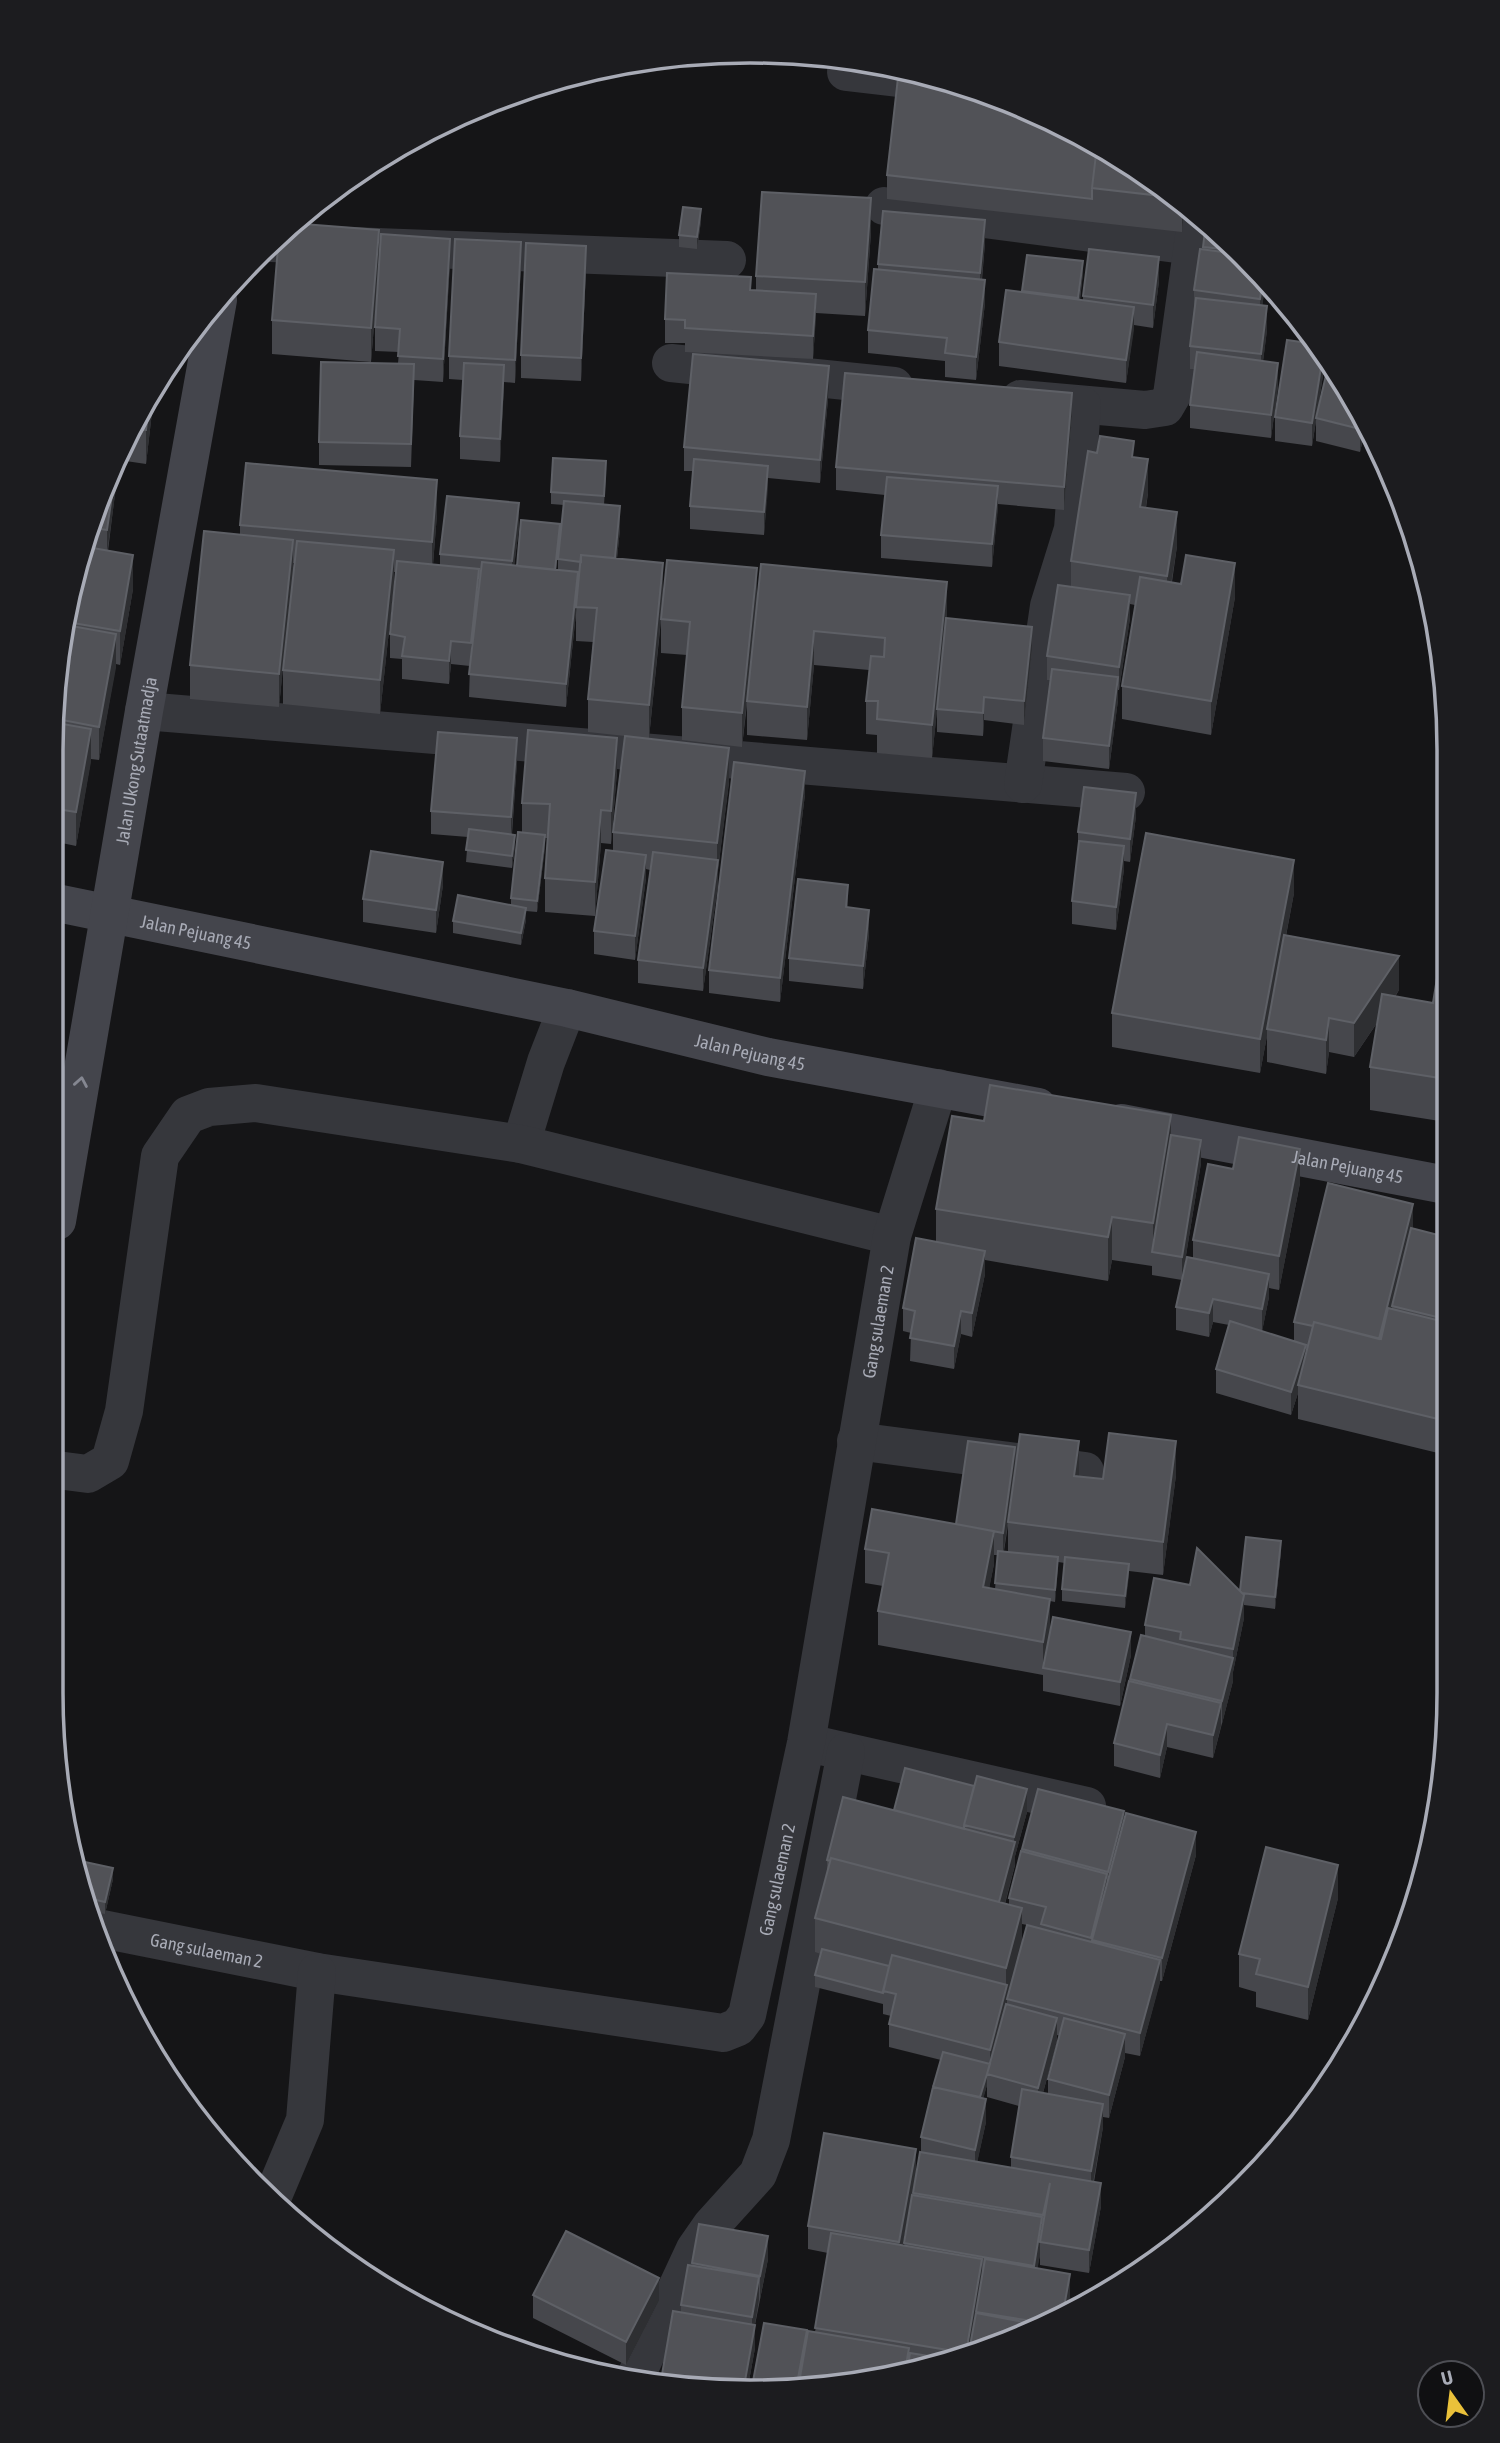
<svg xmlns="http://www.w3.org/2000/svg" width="1500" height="2443" font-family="'Asap Condensed',sans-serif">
<rect width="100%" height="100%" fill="#151517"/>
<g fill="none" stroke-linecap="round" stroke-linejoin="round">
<g stroke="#36373c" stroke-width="38">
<path d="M846 72 958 85"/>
<path d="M884 206 1192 246"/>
<path d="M271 243 727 260"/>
<path d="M671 363 894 386"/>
<path d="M1020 399 1145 410 1165 407 1172 395 1197 215"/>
<path d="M144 711 1126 792"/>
<path d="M1023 784 1049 606 1073 529 1082 405"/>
<path d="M521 1144 546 1062 567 1008"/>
<path d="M856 1441 1085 1471"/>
<path d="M57 1470 88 1474 110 1461 124 1411 160 1156 188 1115 209 1107 256 1103 521 1144 892 1236"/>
<path d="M821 1746 1087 1806"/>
<path id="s1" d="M92 1927 317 1972 723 2033 738 2027 747 2015 806 1743 892 1236 938 1088"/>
<path d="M273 2196 305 2120 317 1972"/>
<path d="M634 2380 695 2249 711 2226 758 2174 771 2140 846 1752"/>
</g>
<g stroke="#44454c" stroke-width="38">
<path id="s2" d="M57 903 567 1008 768 1057 1038 1107"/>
<path id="s3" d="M1121 1123 1446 1185"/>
<path id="s4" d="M57 1221 144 711 218 300"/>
</g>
</g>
<path fill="#46474c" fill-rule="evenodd" d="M795 52 824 57 823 65 761 57V53Z
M826 57 877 66 876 69 826 63Z
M879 66 931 74 1175 195 1185 204 1182 232 887 199V175L899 72 879 70Z
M701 221 697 249 679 247V235Z
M1206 223 1266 280 1262 306 1267 330 1263 361 1278 386 1271 438 1190 428V405L1194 369H1190V346L1194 310V290L1203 249Z
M871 232 865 316 816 313 813 359 685 352V343H665V319L751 290 756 291V276Z
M985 243 982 280 985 303 976 380 945 377V361L868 353V330L878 270V264Z
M450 262 443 382 414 380 411 467 319 465V442L398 363 399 352 375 351V327Z
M379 264 371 362 272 354V320Z
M521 265 515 383 504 382 500 462 460 459V436L463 380 449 379V356Z
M586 269 581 381 521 378V355Z
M1083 273 1080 300H1083V296L1159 281 1153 328 1134 325 1126 383 999 366V342L1022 292Z
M1301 324 1308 335 1301 333Z
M1324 357V369L1317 413 1334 373V370L1356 401 1366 426 1360 452 1316 441V421L1312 446 1275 441V417Z
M829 389 820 483 768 478 764 535 690 529V506L693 471H684V447Z
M154 395 146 464 119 460 108 551 133 589 120 665 116 664 99 760 91 759 76 846 57 842V659L104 483Z
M1072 416 1064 510 998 504 992 567 881 558V535L885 495 836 490V467Z
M1367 429 1374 445 1367 442Z
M1134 458 1148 493 1146 508 1177 546 1172 582 1235 597 1211 735 1122 719V686L1135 605 1130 604V618L1119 690H1118V700L1109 769 1043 761V738L1050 680H1047V656L1071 587V561Z
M606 473 604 505 620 529 617 558 663 596 757 602 947 618 1032 650 1024 725 984 720 983 736 937 732V709L941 670 932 758 877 753V735L866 734V701L869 670 814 665 807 740 747 735V704L742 747 682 740V707L687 655 661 653V620L649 738 729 782 718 870V884L703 991 638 983V960L650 870 646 869V878L635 960 594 954V931L613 851V832L625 736 588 732V699L593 642 576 641V613L566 707 469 697 470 666 451 664 449 684 402 679V659L390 658V634L396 572H394V584L380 714 283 704V670L294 563H293L279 707 190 699V665L240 535V525L437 514 433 565H440V554L519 527 514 566H517L560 535 556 570H558V559L564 505 551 504V492Z
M517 762 512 834 515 846 512 868 466 862 468 837 431 834V811Z
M617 771 611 844 601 843 595 916 545 912V878L548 838H545V847L537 912 526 911V920L521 945 453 933V921L511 905V898L522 833V803Z
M805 794 780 1002 709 993V970Z
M1136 816 1130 862 1124 861V869L1116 930 1072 924V901L1078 849V832Z
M1447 876 1446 1122 1370 1110V1067L1377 1023 1354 1057 1329 1052 1326 1074 1267 1062V1036L1260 1073 1112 1047V1013L1294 893 1286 936 1399 990 1395 997 1433 1003 1446 922 1443 921V898Z
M443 885 436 933 363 922V899Z
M848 908 869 934 863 989 789 981V958Z
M984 1121 1171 1135 1201 1163 1182 1280 1152 1275V1266L1112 1260 1108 1281 985 1260V1274L972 1337 961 1334 954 1369 910 1361 911 1333 903 1331V1308L936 1242V1209Z
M1300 1183 1279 1290 1269 1288V1297L1262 1331 1294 1341V1322L1413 1227 1412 1228 1446 1237 1445 1449H1443V1433L1438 1453 1298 1419V1393L1291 1415 1216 1393V1369L1229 1325 1213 1322 1209 1337 1176 1330V1307L1193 1258V1240Z
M1015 1466 1079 1476 1103 1479 1176 1475 1163 1575 1129 1571 1125 1608 1062 1601V1589L1065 1563 1058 1562 1055 1602 1050 1601V1630L1131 1655 1120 1706 1043 1691V1675L878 1645V1611L883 1586 865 1583V1549L956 1524ZM1008 1525V1552L1004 1551ZM994 1555H998L995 1589 989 1588 994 1564Z
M1281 1552 1275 1609 1244 1605V1618L1233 1672V1681L1213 1758 1167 1747 1160 1778 1114 1766V1743L1130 1679 1145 1636V1625L1240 1591Z
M894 1810 1027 1812 1015 1856V1865L1005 1904 1009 1905V1898L1022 1849 1124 1820 1196 1855 1162 1981H1160L1140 2056 1125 2053V2057L1109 2118 1103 2117V2127L1094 2182 1101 2206 1089 2273 1040 2265V2255L1037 2268 1070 2297 1060 2320 974 2355 842 2386 807 2340 815 2332 828 2253 808 2249V2226L916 2172 902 2246H904L920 2152H921V2137L941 2060 889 2047V2024L891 2016 883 2014V2004L815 1987V1975L821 1954 815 1952V1918L827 1875V1860ZM1022 1924 1027 1925 1007 1999V2004V1999L1022 1942ZM1057 2035 1060 2036 1048 2079V2094L1043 2093 1057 2041ZM987 2085V2097L1019 2106 1011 2157V2168L977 2162 986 2122 983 2098Z
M113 1879 105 1914 86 1910 80 1885Z
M1338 1898 1308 2020 1256 2007V1992L1239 1987V1954Z
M768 2259 755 2325V2348L747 2392 660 2386 681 2312V2305L692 2263Z
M533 2295 659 2301 626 2365 533 2318Z"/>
<path fill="#2e2f32" d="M871 198V232L865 316V282Z
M1182 201 1185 204 1182 232Z
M701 209V221L697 249V237Z
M985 220V243L980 296V273Z
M379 230V264L371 362V328Z
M450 239V262L443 382V359Z
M521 242V265L515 383V360Z
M586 246V269L581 381V358Z
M1159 257V281L1153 328V305Z
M1083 261V273L1078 310V298Z
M1263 277 1266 280 1260 322V299Z
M985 280V303L976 380V357Z
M816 294V318L813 359V336Z
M1267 306V330L1261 378V354Z
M1134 307V330L1126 383V360Z
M1323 355 1324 357V369L1312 446V423Z
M1278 363V386L1271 438V415Z
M504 365V389L500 462V439Z
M829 366V389L820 483V460Z
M1072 393V416L1064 510V487Z
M154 395 146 464V430L149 404Z
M1363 417 1366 426 1360 452V429Z
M119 456V467L107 553V530L117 460Z
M1148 459V493L1140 541V507Z
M768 466V489L764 535V512Z
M437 480V514L432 576V542Z
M998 486V509L992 567V544Z
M519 503V527L512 584V561Z
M620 506V529L614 588V565Z
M1177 512V546L1167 610V576Z
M560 524V535L554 588V576Z
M293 540V574L279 707V674Z
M394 550V584L380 714V680Z
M133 555V589L120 665V631Z
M663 563V597L649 738V705Z
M1235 563V597L1211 735V701Z
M757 568V602L742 747V713Z
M479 569V593L471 666V643Z
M578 572V595L566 707V684Z
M947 582V616L932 758V725Z
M1130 595V618L1119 690V667Z
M1032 627V650L1024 725V701Z
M814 631V665L807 740V707Z
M116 634V668L99 760V727Z
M451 641V664L449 684V661Z
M1118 677V700L1109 769V746Z
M984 697V720L983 736V713Z
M91 729V762L76 846V812Z
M517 738V762L511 840V817Z
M617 738V771L611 844V811Z
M729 748V782L718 870V884L703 991V968L717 867V843Z
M805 771V794L780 1002V978Z
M1136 793V816L1130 862V839Z
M601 810V843L595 916V882Z
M515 835V846L512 868V856Z
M545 835V847L537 912V901Z
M1124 846V869L1116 930V907Z
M646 855V878L635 960V936Z
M1294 860V893L1268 1029H1267V1036L1260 1073V1039Z
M443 862V885L436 933V910Z
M848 885V908L846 907Z
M526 908V920L521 945V933Z
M869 910V934L863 989V966Z
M1399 956V990L1354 1057V1023Z
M1329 1018V1052L1326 1074V1040Z
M1171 1115V1158L1153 1252V1223Z
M1201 1140V1163L1182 1280V1257Z
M1300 1149V1183L1279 1290V1256Z
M1413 1204V1227L1393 1306H1392V1310L1379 1365V1342Z
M1112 1217V1260L1108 1281V1237Z
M985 1251V1274L972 1337V1313Z
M1269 1274V1297L1262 1332V1309Z
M1213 1299V1322L1209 1337V1313Z
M961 1311V1334L954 1369V1346Z
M1306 1345V1368L1298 1385V1393L1291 1415V1392Z
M1445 1391V1425L1443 1426V1433L1438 1453V1419Z
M1079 1441V1475L1074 1510V1476Z
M1176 1441V1475L1163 1575V1542Z
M1015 1447V1471L1003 1556V1533Z
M994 1531V1564L983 1620V1587Z
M1281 1541V1552L1275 1609V1597Z
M1058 1557V1569L1055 1602V1590Z
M1129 1564V1576L1125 1608V1596Z
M1244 1595V1618L1233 1672V1681L1222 1724V1701L1233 1658V1649Z
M1050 1599V1632L1043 1668V1675V1642Z
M1131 1632V1655L1120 1706V1682Z
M1221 1703V1726L1213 1758V1735Z
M1167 1724V1747L1160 1778V1755Z
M1027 1789V1812L1015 1856V1865L998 1929V1906L1014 1847V1837Z
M1124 1811V1834L1108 1895V1872Z
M1196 1832V1855L1162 1981V1958Z
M1338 1865V1898L1308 2020V1987Z
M113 1868V1879L105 1914V1902Z
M1107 1874V1897L1092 1940V1955L1091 1961V1938Z
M1022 1908V1942L1007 1999V2008L990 2073V2050L1006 1988V1968Z
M1160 1960V1983L1140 2056V2033Z
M1057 2018V2041L1038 2111V2088Z
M1125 2034V2057L1109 2118V2095Z
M987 2074V2085L979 2115V2103Z
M986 2099V2122L975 2173V2150Z
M1103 2104V2127L1091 2194V2171Z
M916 2149V2172L899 2265V2242Z
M1101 2183V2206L1089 2273V2250Z
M1042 2217V2240L1040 2242V2255L1034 2289V2266Z
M768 2236V2259L760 2299V2276Z
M982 2259V2282L976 2312 969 2356 966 2357Z
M1070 2274V2297L1067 2315 1062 2318Z
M759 2277V2300L752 2341V2317Z
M659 2278V2301L626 2365V2342Z
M755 2325V2348L747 2392H743Z
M807 2330V2353L800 2389H796Z
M909 2348V2371H905Z"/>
<path fill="#515257" stroke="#5e6066" stroke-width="2" d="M899 69 931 74 1059 123 1097 146 1092 188V199L887 175Z
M1097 146 1175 195 1179 198 1092 188Z
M762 192 871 198 865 282 756 276Z
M683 207 701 209 697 237 679 235Z
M883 211 985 220 980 273 878 264Z
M290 223 379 230 371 328 272 320 279 235Z
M1206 223 1234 250 1203 247Z
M381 234 450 239 443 359 398 356 400 329 375 327Z
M455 239 521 242 515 360 449 356Z
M526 243 586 246 581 358 521 355Z
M1089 249 1159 257 1153 305 1083 296Z
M1200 249 1238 254 1263 277 1260 299 1194 290Z
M1027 255 1083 261 1078 298 1022 291Z
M874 269 985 280 976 357 945 353 947 338 868 330Z
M667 273 751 277 750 290 816 294 813 336 685 328V320L665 319Z
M1006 290 1134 307 1126 360 999 342Z
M1196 298 1267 306 1261 354 1190 346Z
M1287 340 1315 344 1323 355 1312 423 1275 417Z
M1197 352 1278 363 1271 415 1190 405Z
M693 354 829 366 820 460 684 447Z
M321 362 414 364 411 444 319 442Z
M464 363 504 365 500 439 460 436Z
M1327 371 1336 374 1356 401 1363 417 1360 429 1316 418Z
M845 373 1072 393 1064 487 836 467Z
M149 404 146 430 135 429Z
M1100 436 1134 441 1132 457 1148 459 1140 507 1177 512 1167 576 1071 561 1088 451 1097 453Z
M553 458 606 461 604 496 551 492Z
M694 459 768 466 764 512 690 506Z
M117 460 107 530 92 528 104 483Z
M246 463 437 480 432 542 240 525Z
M887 477 998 486 992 544 881 535Z
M447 496 519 503 512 561 440 554Z
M564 501 620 506 615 558 581 555V562L558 559Z
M521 520 560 524 555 570 517 566Z
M204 531 293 540 279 674 190 665Z
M297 541 394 550 380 680 283 670Z
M87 547 133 555 120 631 67 622Z
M581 555 663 563 649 705 588 699 597 608 576 607Z
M1186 555 1235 563 1211 701 1122 686 1140 577 1181 584Z
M667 560 757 568 742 713 682 707 690 622 661 619Z
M397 561 479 569 471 643 451 641 449 661 402 656 405 637 390 634Z
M482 562 578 572 566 684 469 674Z
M761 564 947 582 932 725 877 719 878 701H866L871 656 884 657 885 638 814 631 807 707 747 701Z
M1058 585 1130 595 1119 667 1047 656Z
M946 618 1032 627 1024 701 984 697 983 713 937 709Z
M66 625 116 634 99 727 57 719V659Z
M1052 669 1118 677 1109 746 1043 738Z
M57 723 91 729 76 812 57 809Z
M528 730 617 738 611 811 601 810 595 882 545 878 550 804 522 803Z
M438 732 517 738 511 817 431 811Z
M625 736 729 748 717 843 613 832Z
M734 762 805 771 780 978 709 970Z
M1084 787 1136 793 1130 839 1078 832Z
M469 829 515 835 512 856 466 850Z
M518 832 545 835 537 901 511 898Z
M1146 833 1294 860 1260 1039 1112 1013Z
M1079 841 1124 846 1116 907 1072 901Z
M606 850 646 855 635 936 594 931Z
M371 851 443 862 436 910 363 899Z
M653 852 718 860 703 968 638 960Z
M1447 876V899L1443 898Z
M798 879 848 885 846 907 869 910 863 966 789 958Z
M458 895 526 908 521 933 453 921Z
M1447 916 1446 1079 1370 1067 1382 994 1433 1003Z
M1284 935 1399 956 1354 1023 1329 1018 1326 1040 1267 1029Z
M990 1085 1171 1115 1153 1223 1112 1217 1108 1237 936 1209 952 1116 984 1121Z
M1171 1135 1201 1140 1182 1257 1152 1252Z
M1239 1137 1300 1149 1279 1256 1193 1240 1208 1164 1233 1169Z
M1328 1183 1413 1204 1379 1339 1314 1322 1313 1326 1294 1322Z
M1411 1228 1446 1237 1445 1319 1392 1306Z
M916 1238 985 1251 972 1313 961 1311 954 1346 910 1338 915 1311 903 1308Z
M1187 1257 1269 1274 1262 1309 1213 1299 1209 1313 1176 1307Z
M1388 1308 1445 1322V1391L1438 1419 1298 1385 1314 1322 1381 1339Z
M1230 1321 1306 1345 1291 1392 1216 1369Z
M1109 1433 1176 1441 1163 1542 1008 1522 1020 1434 1079 1441 1074 1476 1103 1479Z
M968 1441 1015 1447 1003 1533 956 1524Z
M872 1509 994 1531 983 1587 1050 1599 1043 1642 878 1611 889 1553 865 1549Z
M1246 1537 1281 1541 1275 1597 1242 1593 1240 1591Z
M1197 1548 1244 1595 1233 1649 1180 1639 1181 1632 1145 1625 1154 1578 1190 1585Z
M998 1551 1058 1557 1055 1590 995 1583Z
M1065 1557 1129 1564 1125 1596 1062 1589Z
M1053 1617 1131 1632 1120 1682 1043 1668Z
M1141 1635 1233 1658 1222 1701 1130 1679Z
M1129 1681 1221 1703 1213 1735 1167 1724 1160 1755 1114 1743Z
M905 1768 974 1786 964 1825V1829L894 1810Z
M977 1776 1027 1789 1014 1837 964 1825Z
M1038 1789 1124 1811 1108 1872 1022 1849Z
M843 1797 1015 1842 999 1902 831 1858 830 1861 827 1860Z
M1126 1813 1196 1832 1162 1958 1092 1940Z
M1266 1847 1338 1865 1308 1987 1256 1974 1260 1959 1239 1954Z
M1021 1851 1107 1874 1091 1938 1041 1924 1046 1907 1009 1898Z
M831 1858 1022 1908 1006 1968 815 1918Z
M85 1862 113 1868 105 1902 83 1897 80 1885Z
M1027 1925 1160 1960 1140 2033 1007 1999Z
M822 1949 889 1966 883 1993 815 1975Z
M892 1955 1007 1985 990 2050 889 2024 896 1994 883 1991Z
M1006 2004 1057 2018 1038 2088 987 2074Z
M1064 2018 1125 2034 1109 2095 1048 2079Z
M943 2052 990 2064 980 2097 933 2087Z
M933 2087 986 2099 975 2150 921 2137Z
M1022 2089 1103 2104 1091 2171 1011 2157Z
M824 2133 916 2149 899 2242 808 2226Z
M920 2152 1101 2183 1089 2250 1040 2242 1050 2183 1043 2215 913 2193Z
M912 2195 1042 2217 1034 2266 904 2243Z
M699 2224 768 2236 760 2276 692 2263Z
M566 2231 659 2278 626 2342 533 2295Z
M831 2233 982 2259 966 2353 815 2328Z
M985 2259 1070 2274 1062 2318 1050 2324 976 2312Z
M688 2265 759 2277 752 2317 681 2305Z
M673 2311 755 2325 743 2392 660 2386Z
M976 2313 1024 2322 1022 2336 974 2355 968 2357Z
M764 2323 807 2330 796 2389 751 2392Z
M808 2331 909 2348 905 2371 842 2386 798 2389Z
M910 2353 953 2360 907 2371Z"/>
<defs><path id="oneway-chevron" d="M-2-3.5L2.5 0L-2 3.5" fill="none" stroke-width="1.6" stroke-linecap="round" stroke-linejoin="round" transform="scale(1.75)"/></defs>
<use stroke="#858791" href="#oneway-chevron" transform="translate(81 1082) rotate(-80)"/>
<g text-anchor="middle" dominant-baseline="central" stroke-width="6" stroke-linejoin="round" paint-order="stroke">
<g font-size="18" fill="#a8abb6" stroke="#101012">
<text stroke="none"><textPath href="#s4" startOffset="467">Jalan Ukong Sutaatmadja</textPath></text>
<text stroke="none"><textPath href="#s2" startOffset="142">Jalan Pejuang 45</textPath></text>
<text stroke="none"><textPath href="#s2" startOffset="709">Jalan Pejuang 45</textPath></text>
<text stroke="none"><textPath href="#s3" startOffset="231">Jalan Pejuang 45</textPath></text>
<text stroke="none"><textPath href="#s1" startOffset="1377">Gang sulaeman 2</textPath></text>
<text stroke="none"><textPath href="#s1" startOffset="810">Gang sulaeman 2</textPath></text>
<text stroke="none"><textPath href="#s1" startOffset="117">Gang sulaeman 2</textPath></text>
</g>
</g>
<path d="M0 0H1500V2443H0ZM750 63H750A687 687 0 0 1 1437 750V1693A687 687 0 0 1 750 2380H750A687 687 0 0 1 63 1693V750A687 687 0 0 1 750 63Z" fill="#1c1c1f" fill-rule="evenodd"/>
<path fill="none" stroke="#a8abb6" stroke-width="3.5" d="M750 63H750A687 687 0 0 1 1437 750V1693A687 687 0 0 1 750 2380H750A687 687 0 0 1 63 1693V750A687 687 0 0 1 750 63Z"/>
<g transform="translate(1451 2394) rotate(346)"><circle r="33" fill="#101012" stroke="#4d4e54" stroke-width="2"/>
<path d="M0-5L12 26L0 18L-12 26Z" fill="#eac13a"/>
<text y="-10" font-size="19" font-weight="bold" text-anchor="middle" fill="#a8abb6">U</text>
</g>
</svg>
